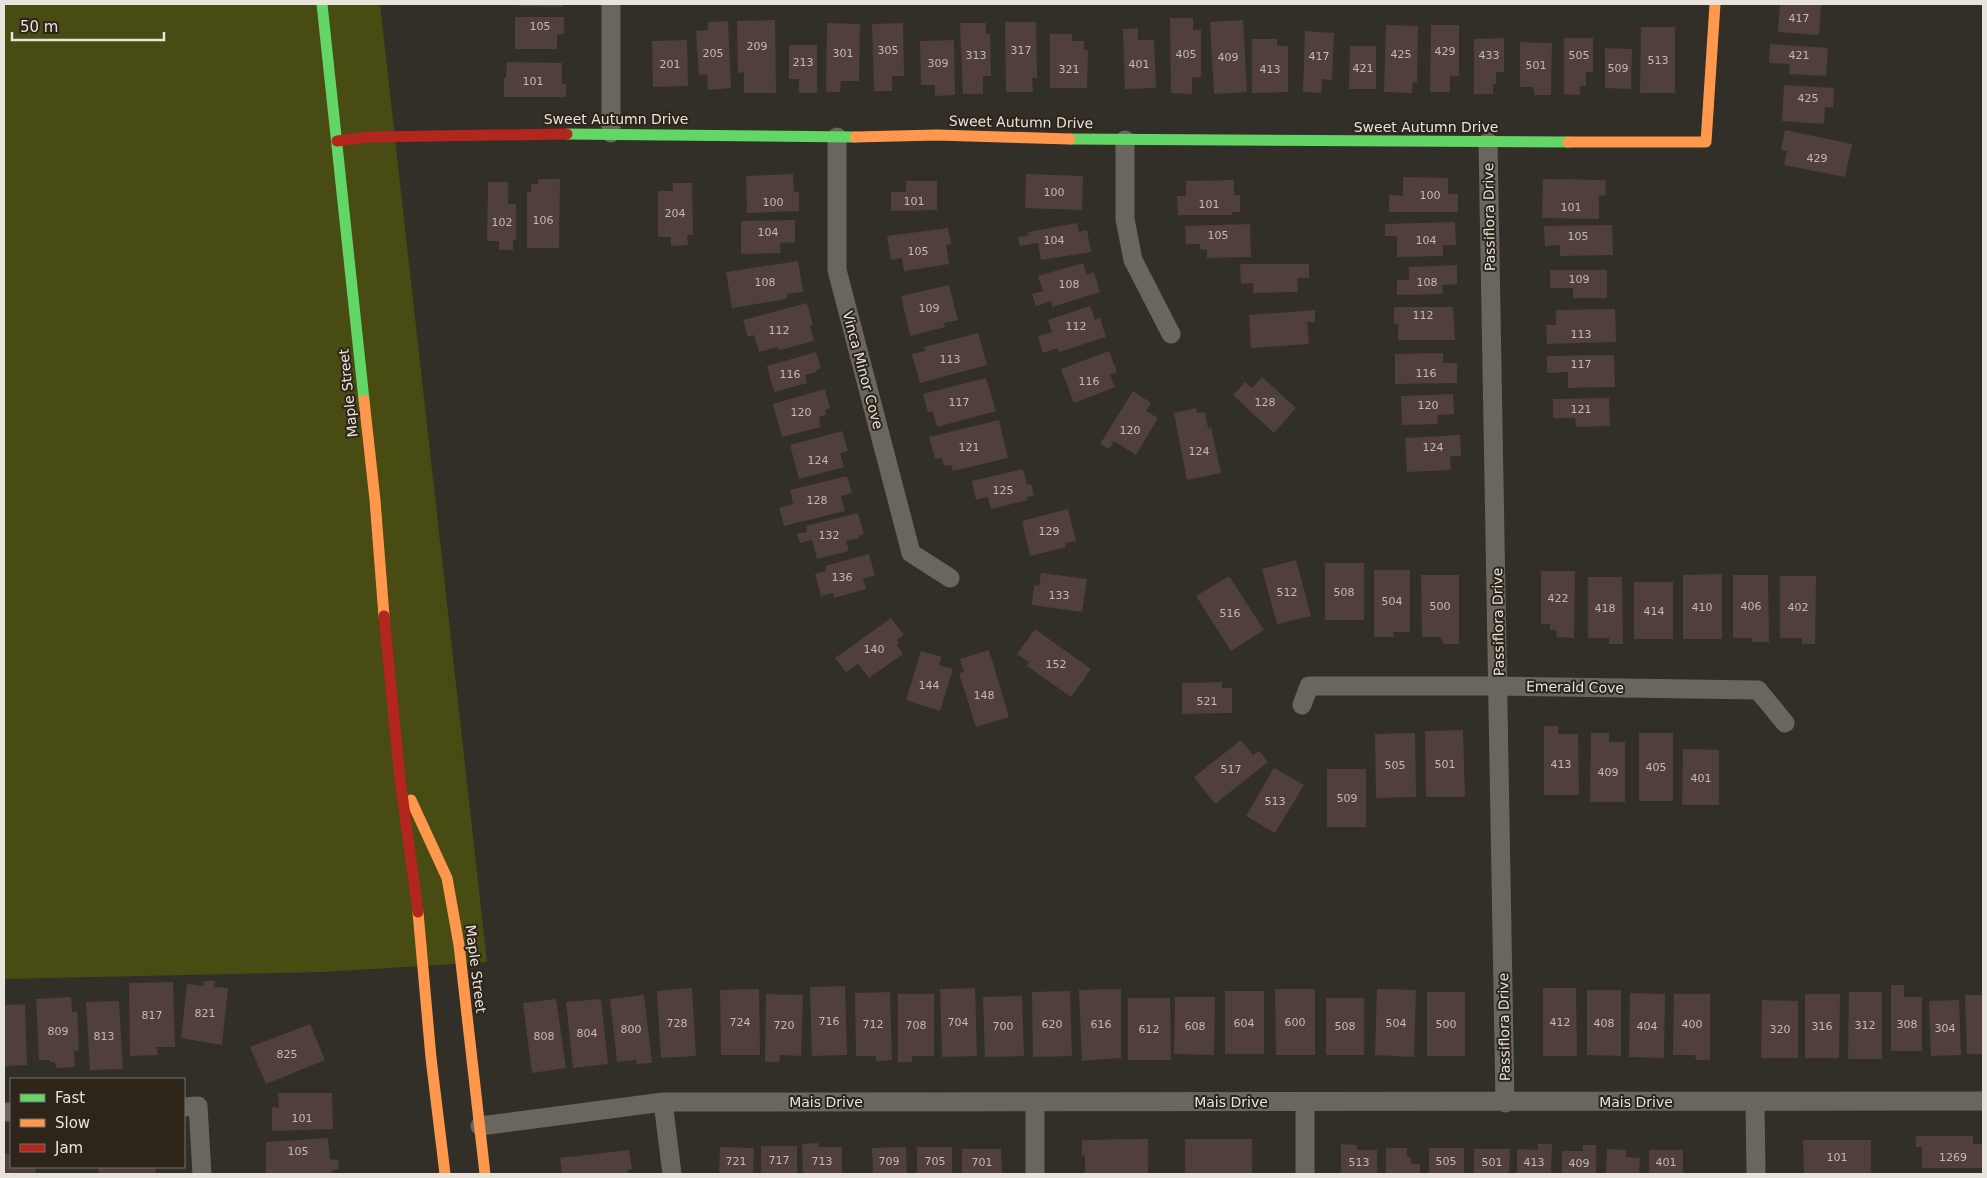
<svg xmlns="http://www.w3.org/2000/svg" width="1987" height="1178" font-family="'DejaVu Sans',sans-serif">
<rect width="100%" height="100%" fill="#322e28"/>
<path fill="#484b12" d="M4 4H380L487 962 323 972 4 979Z"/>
<path fill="#503f3d" d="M519 4H563V7L519 6Z
M1780 4H1821L1819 35 1778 32Z
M515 17H564V34H557V49H515Z
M1170 18H1193V30H1201V77L1192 78V94L1171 93Z
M775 20 776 93H744V72L738 73 737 21Z
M1243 20 1247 92 1214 94 1210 22Z
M728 21 731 88 708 90 707 74 699 75 696 31 708 30V22Z
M1005 22H1036L1037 78H1032L1033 92H1006Z
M827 23 860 24 859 81H841L840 92H826Z
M903 23 904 76H892V91H874L872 24Z
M960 23H986V34H990L991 76H983V94H963Z
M1386 25 1418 26 1417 82H1413L1412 93 1384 92Z
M1431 25H1459V76H1450V92H1430Z
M1641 27H1675V93H1640Z
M1138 28V40H1154L1156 88 1125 89 1123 29Z
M1305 31 1334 33 1332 80 1322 79 1321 93 1303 92Z
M1050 34H1072V41H1084V50H1088L1087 88H1050Z
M1504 38V72H1496V84H1493V94H1474V39Z
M1564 38H1593V72H1586V86H1580V95L1564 94Z
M1252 39H1277V46H1288V92L1252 93Z
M687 40 688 86 653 87 652 41Z
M954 40 955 95 935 96V85H921L920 41Z
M1520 42 1552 43 1551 95H1535L1533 87H1520Z
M1770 44 1828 48 1826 76 1789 74 1790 64 1769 63Z
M789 45H817V93H799V79H789Z
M1350 46H1376V89H1349Z
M1605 48 1632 49 1631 89 1605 88Z
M507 62 562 63V84H566V97H504V78H506Z
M1784 85 1834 88 1833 108 1825 107 1824 124 1782 121Z
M1785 130 1852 144 1845 177 1784 165 1787 151 1781 150Z
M793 174 794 192H799V211L747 213 746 176Z
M1026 174 1083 176 1082 210 1025 208Z
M1403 177 1448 178V194H1458V212H1389V195L1403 196Z
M538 179H560L559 248H527V191L531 192V184H538Z
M1543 179 1606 180 1605 196 1599 195V219L1542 218Z
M1234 180V195H1240V212H1232V215H1178L1177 196H1186V181Z
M906 181H937V210L891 211V192H906Z
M488 182H508V204H516V240H513V250H499V241H487Z
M673 183H692L693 235H687L688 245 671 246V237H658V191H673Z
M795 220V242L780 243 781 253 741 254V221Z
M1455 222 1456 245H1443V256L1397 257V236H1385V224Z
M1077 223 1079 232 1087 230 1091 252 1041 260 1038 243 1020 246 1018 237 1029 235 1028 232Z
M1250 224 1251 257 1207 258V250L1200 249V244H1186L1185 226Z
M1612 225 1613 255 1560 256V245L1545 246 1544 226Z
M948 228 951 244 946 245 949 264 904 271 902 258 891 260 887 236Z
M798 261 803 292 787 294V299L732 308 726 272Z
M1083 263 1087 275 1094 272 1100 292 1052 307 1051 301 1036 306 1032 294 1043 291 1038 276Z
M1240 264H1309V278H1297L1298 292 1253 293V283L1241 284Z
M1457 265V284L1442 285 1443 294 1397 295V280H1409V267Z
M1550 270H1607V298H1573V288H1550Z
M949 285 958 320 944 323 945 327 910 336 901 296Z
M807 303 813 325H810L814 341 780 350 777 347 759 352 754 335 748 337 743 320Z
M1090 306 1095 320 1100 318 1106 337 1059 352 1057 348 1043 353 1038 336 1052 332 1048 320Z
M1394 307H1453L1455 340H1398V323L1394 324Z
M1615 309 1616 342 1547 344 1546 325H1556V310Z
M1315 310V322H1307L1309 344 1251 348 1249 315Z
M978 333 987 365 920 383 912 354 925 351 924 347Z
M1109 351 1117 372 1110 375 1115 387 1074 403 1061 369Z
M816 352 821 368 816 370 817 372 805 375 807 383 774 392 767 366Z
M1443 353V363H1457V383L1395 384V354Z
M1614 355 1615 387 1568 388V372L1547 373V356Z
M1262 377 1296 408 1274 433 1233 395 1245 382 1252 388Z
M986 378 996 411 937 427 933 411 928 412 923 394Z
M825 389 830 408 825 410 826 415 819 417 821 427 782 437 773 404Z
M1133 391 1151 403 1146 411 1158 418 1136 455 1114 441 1109 449 1100 444Z
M1453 394 1454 414 1437 415 1438 424 1402 425 1401 396Z
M1609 398 1610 426 1576 427 1575 418H1553V399Z
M1196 408 1197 413 1205 412 1208 428 1211 427 1221 473 1187 480 1174 413Z
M999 420 1008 458 953 471 951 465 944 466 942 458 935 459 929 437Z
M842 431 848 451 840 453 844 467 799 479 790 445Z
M1460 435 1461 456H1450L1451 470 1407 472 1405 438Z
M1023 469 1027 485 1031 484 1034 495 1027 497 1028 500 991 509 988 497 976 500 972 481Z
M847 476 852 493 841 496 845 511 784 526 779 508 793 504 790 490Z
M1068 509 1076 541 1065 543 1066 547 1030 556 1022 521Z
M858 513 864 534 858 536 859 538 846 541 849 551 817 559 812 540 800 543 797 534 807 532 806 526Z
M869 554 875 575 863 579 866 589 834 598 833 593 821 596 815 574 826 571 825 566Z
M1296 560 1311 616 1277 624 1262 569Z
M1325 563H1364V620H1325Z
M1374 570H1410V632H1393L1394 637H1374Z
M1541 571H1575L1574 638 1557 637 1556 630H1550V624H1541Z
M1041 573 1087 579 1082 612 1032 605 1034 585 1039 586Z
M1722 574V639H1683V575Z
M1421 575H1459V644H1443L1441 637H1422Z
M1733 575H1768L1769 642H1752V638H1733Z
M1229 576 1264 630 1231 651 1196 596Z
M1780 576H1816L1815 644H1802V638H1780Z
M1588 577H1622L1623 644H1609V638H1588Z
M1634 582H1673V639H1634Z
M891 618 904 635 897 640 899 643 897 645 903 654 869 678 858 664 846 672 835 658Z
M1035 629 1091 669 1071 697 1027 666 1029 662 1017 654Z
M989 650 1009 717 976 727 959 673 964 672 960 659Z
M921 651 942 657 939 665 953 669 940 711 906 700Z
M1222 682V688H1232V713L1182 714V683Z
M1544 726H1558V734H1578L1579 795H1544Z
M1463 730 1465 797H1426L1425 731Z
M1415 733 1416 797 1376 798 1375 734Z
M1591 733H1609V742H1625V802H1590Z
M1639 733H1673V801H1639Z
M1241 740 1253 755 1259 751 1268 762 1215 804 1194 777Z
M1683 749 1719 750V805H1682Z
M1274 768 1304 785 1275 833 1246 816Z
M1327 769H1366V827H1327Z
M204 981H215L214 987 228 988 222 1045 181 1038 187 984 203 986Z
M173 982 175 1047H156L158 1055 130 1056 129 983Z
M1891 985H1904V997H1922V1051H1891Z
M845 986 847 1055 812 1056 810 987Z
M692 988 696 1056 661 1058 657 991Z
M975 988 977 1056 942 1057 940 989Z
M1543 988H1576L1577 1056H1543Z
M759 989 760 1055H721L720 990Z
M1121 989V1058L1082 1061 1079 990Z
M1275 989H1315V1055H1276Z
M1377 989 1416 990 1414 1057 1375 1055Z
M1587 990H1621V1056L1587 1055Z
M1070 991 1072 1056 1033 1057 1032 992Z
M1225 991H1264V1054H1225Z
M890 992 892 1060 876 1061V1056H856L855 993Z
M1427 992H1465V1056H1427Z
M1849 992H1882V1059H1848Z
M1630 993 1665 994 1664 1058 1629 1057Z
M766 994 803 995 801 1056 780 1055 779 1062H765Z
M898 994H934V1056H912V1062H898Z
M1674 994H1710V1060H1696L1695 1055H1673Z
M1805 994H1840L1839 1058H1805Z
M644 995 652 1063 637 1064 636 1060 617 1062 610 999Z
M1965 995H1983V1054H1967Z
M1022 996 1024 1056 985 1057 983 997Z
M71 997 72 1012 77 1011 79 1050 74 1051 75 1067 56 1068 55 1062H50V1060H39L36 999Z
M1175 997H1215L1214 1055 1174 1054Z
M1128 998H1170L1171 1060H1128Z
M1326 998H1364V1055H1326Z
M556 999 566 1068 532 1073 523 1003Z
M601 999 608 1064 573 1068 566 1002Z
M1762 1000 1798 1001V1058H1761Z
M1959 1000 1961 1055 1931 1056 1929 1001Z
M119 1001 123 1069 90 1070 86 1002Z
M25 1004 27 1065 4 1066V1005Z
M310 1024 325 1060 266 1084 250 1047Z
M278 1093H332L333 1129 272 1131V1107L279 1108Z
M1916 1136H1973V1144H1983V1168H1922V1147H1916Z
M328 1138 330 1159 338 1160 339 1169 331 1171 332 1174 266 1173V1142Z
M1148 1139V1174H1085V1155L1082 1156V1140Z
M1185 1139H1252V1174H1185Z
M1803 1140H1871V1173L1804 1174Z
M818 1143 819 1147H842V1174H803L802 1144Z
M1341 1144 1357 1145V1150H1377V1174H1341Z
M1538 1144H1552L1551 1174H1517V1149L1538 1150Z
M1583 1145H1596V1174H1562V1151H1583Z
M761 1146H797V1174H761Z
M720 1147 754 1148 753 1174H719Z
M906 1147 907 1174H873L872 1148Z
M917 1147H952V1174H917Z
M1386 1148H1407V1157H1411V1164H1420V1174H1386Z
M1429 1148H1464V1174H1429Z
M962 1149H1001L1002 1174H962Z
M1474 1149H1510L1509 1174H1474Z
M1607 1149 1626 1150V1157L1640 1158 1639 1174H1606Z
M629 1150 632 1169 627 1170 628 1174H562L560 1158Z
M1649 1150H1683V1174H1649Z
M11 1153V1167H35L36 1174H4V1154Z
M98 1167H155L156 1174H99Z"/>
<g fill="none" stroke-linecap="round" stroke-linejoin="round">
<path stroke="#69655f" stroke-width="19" d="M611 4V133
M837 137V270L911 553 950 578
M1125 140V219L1133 260 1171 334
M1488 142 1505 1103
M1302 705 1309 686H1499L1758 690 1785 723
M1755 1101 1756 1174
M663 1102 672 1174
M1305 1102V1174
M184 1107 198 1106 202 1174
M4 1112H11
M480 1126 663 1102 1983 1101
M1035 1174V1102"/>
<path stroke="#63d668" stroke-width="11" d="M322 4 364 400
M567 134 855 137
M1070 139 1568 142"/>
<path stroke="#ff974d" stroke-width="11" d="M855 137 937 135 1070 139
M1568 142H1706L1715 4
M364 400 375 500 384 616
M411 800 447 878 459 945 485 1174
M418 912 431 1058 445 1174"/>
<path stroke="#b3261e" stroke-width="11" d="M337 141 370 137 567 134
M384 616 400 779 418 912"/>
</g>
<g text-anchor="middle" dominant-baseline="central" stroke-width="4" stroke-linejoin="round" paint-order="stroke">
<g font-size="11" fill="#c2bab4">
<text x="1799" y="18">417</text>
<text x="540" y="26">105</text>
<text x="757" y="46">209</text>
<text x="888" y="50">305</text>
<text x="1021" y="50">317</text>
<text x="1445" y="51">429</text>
<text x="713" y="53">205</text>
<text x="843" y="53">301</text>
<text x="1186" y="54">405</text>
<text x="1401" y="54">425</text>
<text x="976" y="55">313</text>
<text x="1489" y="55">433</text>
<text x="1579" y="55">505</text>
<text x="1799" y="55">421</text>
<text x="1319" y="56">417</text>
<text x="1228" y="57">409</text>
<text x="1658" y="60">513</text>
<text x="803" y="62">213</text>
<text x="938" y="63">309</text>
<text x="670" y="64">201</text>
<text x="1139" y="64">401</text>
<text x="1536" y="65">501</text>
<text x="1363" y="68">421</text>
<text x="1618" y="68">509</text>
<text x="1069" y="69">321</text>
<text x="1270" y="69">413</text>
<text x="533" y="81">101</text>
<text x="1808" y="98">425</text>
<text x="1817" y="158">429</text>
<text x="1054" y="192">100</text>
<text x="1430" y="195">100</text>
<text x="914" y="201">101</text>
<text x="773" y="202">100</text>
<text x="1209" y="204">101</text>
<text x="1571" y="207">101</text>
<text x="675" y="213">204</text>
<text x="543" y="220">106</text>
<text x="502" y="222">102</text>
<text x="768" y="232">104</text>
<text x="1218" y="235">105</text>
<text x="1578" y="236">105</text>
<text x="1054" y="240">104</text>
<text x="1426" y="240">104</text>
<text x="918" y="251">105</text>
<text x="1579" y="279">109</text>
<text x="765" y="282">108</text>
<text x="1427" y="282">108</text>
<text x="1069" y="284">108</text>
<text x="929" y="308">109</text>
<text x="1423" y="315">112</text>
<text x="1076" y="326">112</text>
<text x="779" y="330">112</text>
<text x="1581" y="334">113</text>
<text x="950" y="359">113</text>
<text x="1581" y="364">117</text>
<text x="1426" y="373">116</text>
<text x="790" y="374">116</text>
<text x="1089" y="381">116</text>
<text x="959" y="402">117</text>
<text x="1265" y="402">128</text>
<text x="1428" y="405">120</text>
<text x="1581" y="409">121</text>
<text x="801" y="412">120</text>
<text x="1130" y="430">120</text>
<text x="969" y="447">121</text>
<text x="1433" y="447">124</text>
<text x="1199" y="451">124</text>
<text x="818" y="460">124</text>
<text x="1003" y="490">125</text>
<text x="817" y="500">128</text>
<text x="1049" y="531">129</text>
<text x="829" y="535">132</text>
<text x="842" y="577">136</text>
<text x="1287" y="592">512</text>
<text x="1344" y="592">508</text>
<text x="1059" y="595">133</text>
<text x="1558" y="598">422</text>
<text x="1392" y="601">504</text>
<text x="1440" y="606">500</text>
<text x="1751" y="606">406</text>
<text x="1702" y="607">410</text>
<text x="1798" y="607">402</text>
<text x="1605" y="608">418</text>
<text x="1654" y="611">414</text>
<text x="1230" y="613">516</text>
<text x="874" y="649">140</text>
<text x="1056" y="664">152</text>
<text x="929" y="685">144</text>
<text x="984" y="695">148</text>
<text x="1207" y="701">521</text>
<text x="1445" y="764">501</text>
<text x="1561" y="764">413</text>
<text x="1395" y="765">505</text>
<text x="1656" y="767">405</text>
<text x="1231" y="769">517</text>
<text x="1608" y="772">409</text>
<text x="1701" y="778">401</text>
<text x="1347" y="798">509</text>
<text x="1275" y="801">513</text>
<text x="205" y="1013">821</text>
<text x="152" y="1015">817</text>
<text x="829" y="1021">716</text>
<text x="740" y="1022">724</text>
<text x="958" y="1022">704</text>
<text x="1295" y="1022">600</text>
<text x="1560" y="1022">412</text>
<text x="677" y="1023">728</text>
<text x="1244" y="1023">604</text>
<text x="1396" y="1023">504</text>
<text x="1604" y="1023">408</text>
<text x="873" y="1024">712</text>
<text x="1052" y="1024">620</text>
<text x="1101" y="1024">616</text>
<text x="1446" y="1024">500</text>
<text x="1692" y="1024">400</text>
<text x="1907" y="1024">308</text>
<text x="784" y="1025">720</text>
<text x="916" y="1025">708</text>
<text x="1865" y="1025">312</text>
<text x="1003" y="1026">700</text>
<text x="1195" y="1026">608</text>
<text x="1345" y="1026">508</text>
<text x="1647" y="1026">404</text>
<text x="1822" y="1026">316</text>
<text x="1945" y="1028">304</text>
<text x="631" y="1029">800</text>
<text x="1149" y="1029">612</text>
<text x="1780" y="1029">320</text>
<text x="58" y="1031">809</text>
<text x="587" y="1033">804</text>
<text x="104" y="1036">813</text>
<text x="544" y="1036">808</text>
<text x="287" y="1054">825</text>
<text x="302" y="1118">101</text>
<text x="298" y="1151">105</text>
<text x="1837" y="1157">101</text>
<text x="1953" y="1157">1269</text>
<text x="779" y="1160">717</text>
<text x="736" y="1161">721</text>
<text x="822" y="1161">713</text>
<text x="889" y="1161">709</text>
<text x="935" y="1161">705</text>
<text x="1446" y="1161">505</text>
<text x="982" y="1162">701</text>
<text x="1359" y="1162">513</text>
<text x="1492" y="1162">501</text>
<text x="1534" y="1162">413</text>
<text x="1666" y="1162">401</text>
<text x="1579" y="1163">409</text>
</g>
<g font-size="14" fill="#e8e3db" stroke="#2d251a">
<text x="616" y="119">Sweet Autumn Drive</text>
<text transform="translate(1021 122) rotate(1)">Sweet Autumn Drive</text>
<text x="1426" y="127">Sweet Autumn Drive</text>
<text transform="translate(1489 217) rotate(-91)">Passiflora Drive</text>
<text transform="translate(863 370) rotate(75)">Vinca Minor Cove</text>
<text transform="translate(348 393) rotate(-96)">Maple Street</text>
<text transform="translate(1498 622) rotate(-91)">Passiflora Drive</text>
<text transform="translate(1575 687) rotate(1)">Emerald Cove</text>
<text transform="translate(476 969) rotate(83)">Maple Street</text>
<text transform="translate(1504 1027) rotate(-91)">Passiflora Drive</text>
<text x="826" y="1102">Mais Drive</text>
<text x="1231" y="1102">Mais Drive</text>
<text x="1636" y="1102">Mais Drive</text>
</g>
</g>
<rect width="1987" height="1178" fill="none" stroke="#e8e3db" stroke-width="10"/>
<rect x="10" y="1078" width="175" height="90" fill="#2d251a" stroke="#787167"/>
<rect x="20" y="1094" width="25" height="8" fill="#63d668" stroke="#787167"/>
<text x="55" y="1103" font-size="15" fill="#e8e3db">Fast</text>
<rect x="20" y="1119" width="25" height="8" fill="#ff974d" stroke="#787167"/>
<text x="55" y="1128" font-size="15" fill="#e8e3db">Slow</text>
<rect x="20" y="1144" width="25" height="8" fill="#b3261e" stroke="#787167"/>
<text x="55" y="1153" font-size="15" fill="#e8e3db">Jam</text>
<path d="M12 32v8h152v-8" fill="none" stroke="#e8e3db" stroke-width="2.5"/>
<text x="20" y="32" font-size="15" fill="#e8e3db" stroke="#2d251a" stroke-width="4" paint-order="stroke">50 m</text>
</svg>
